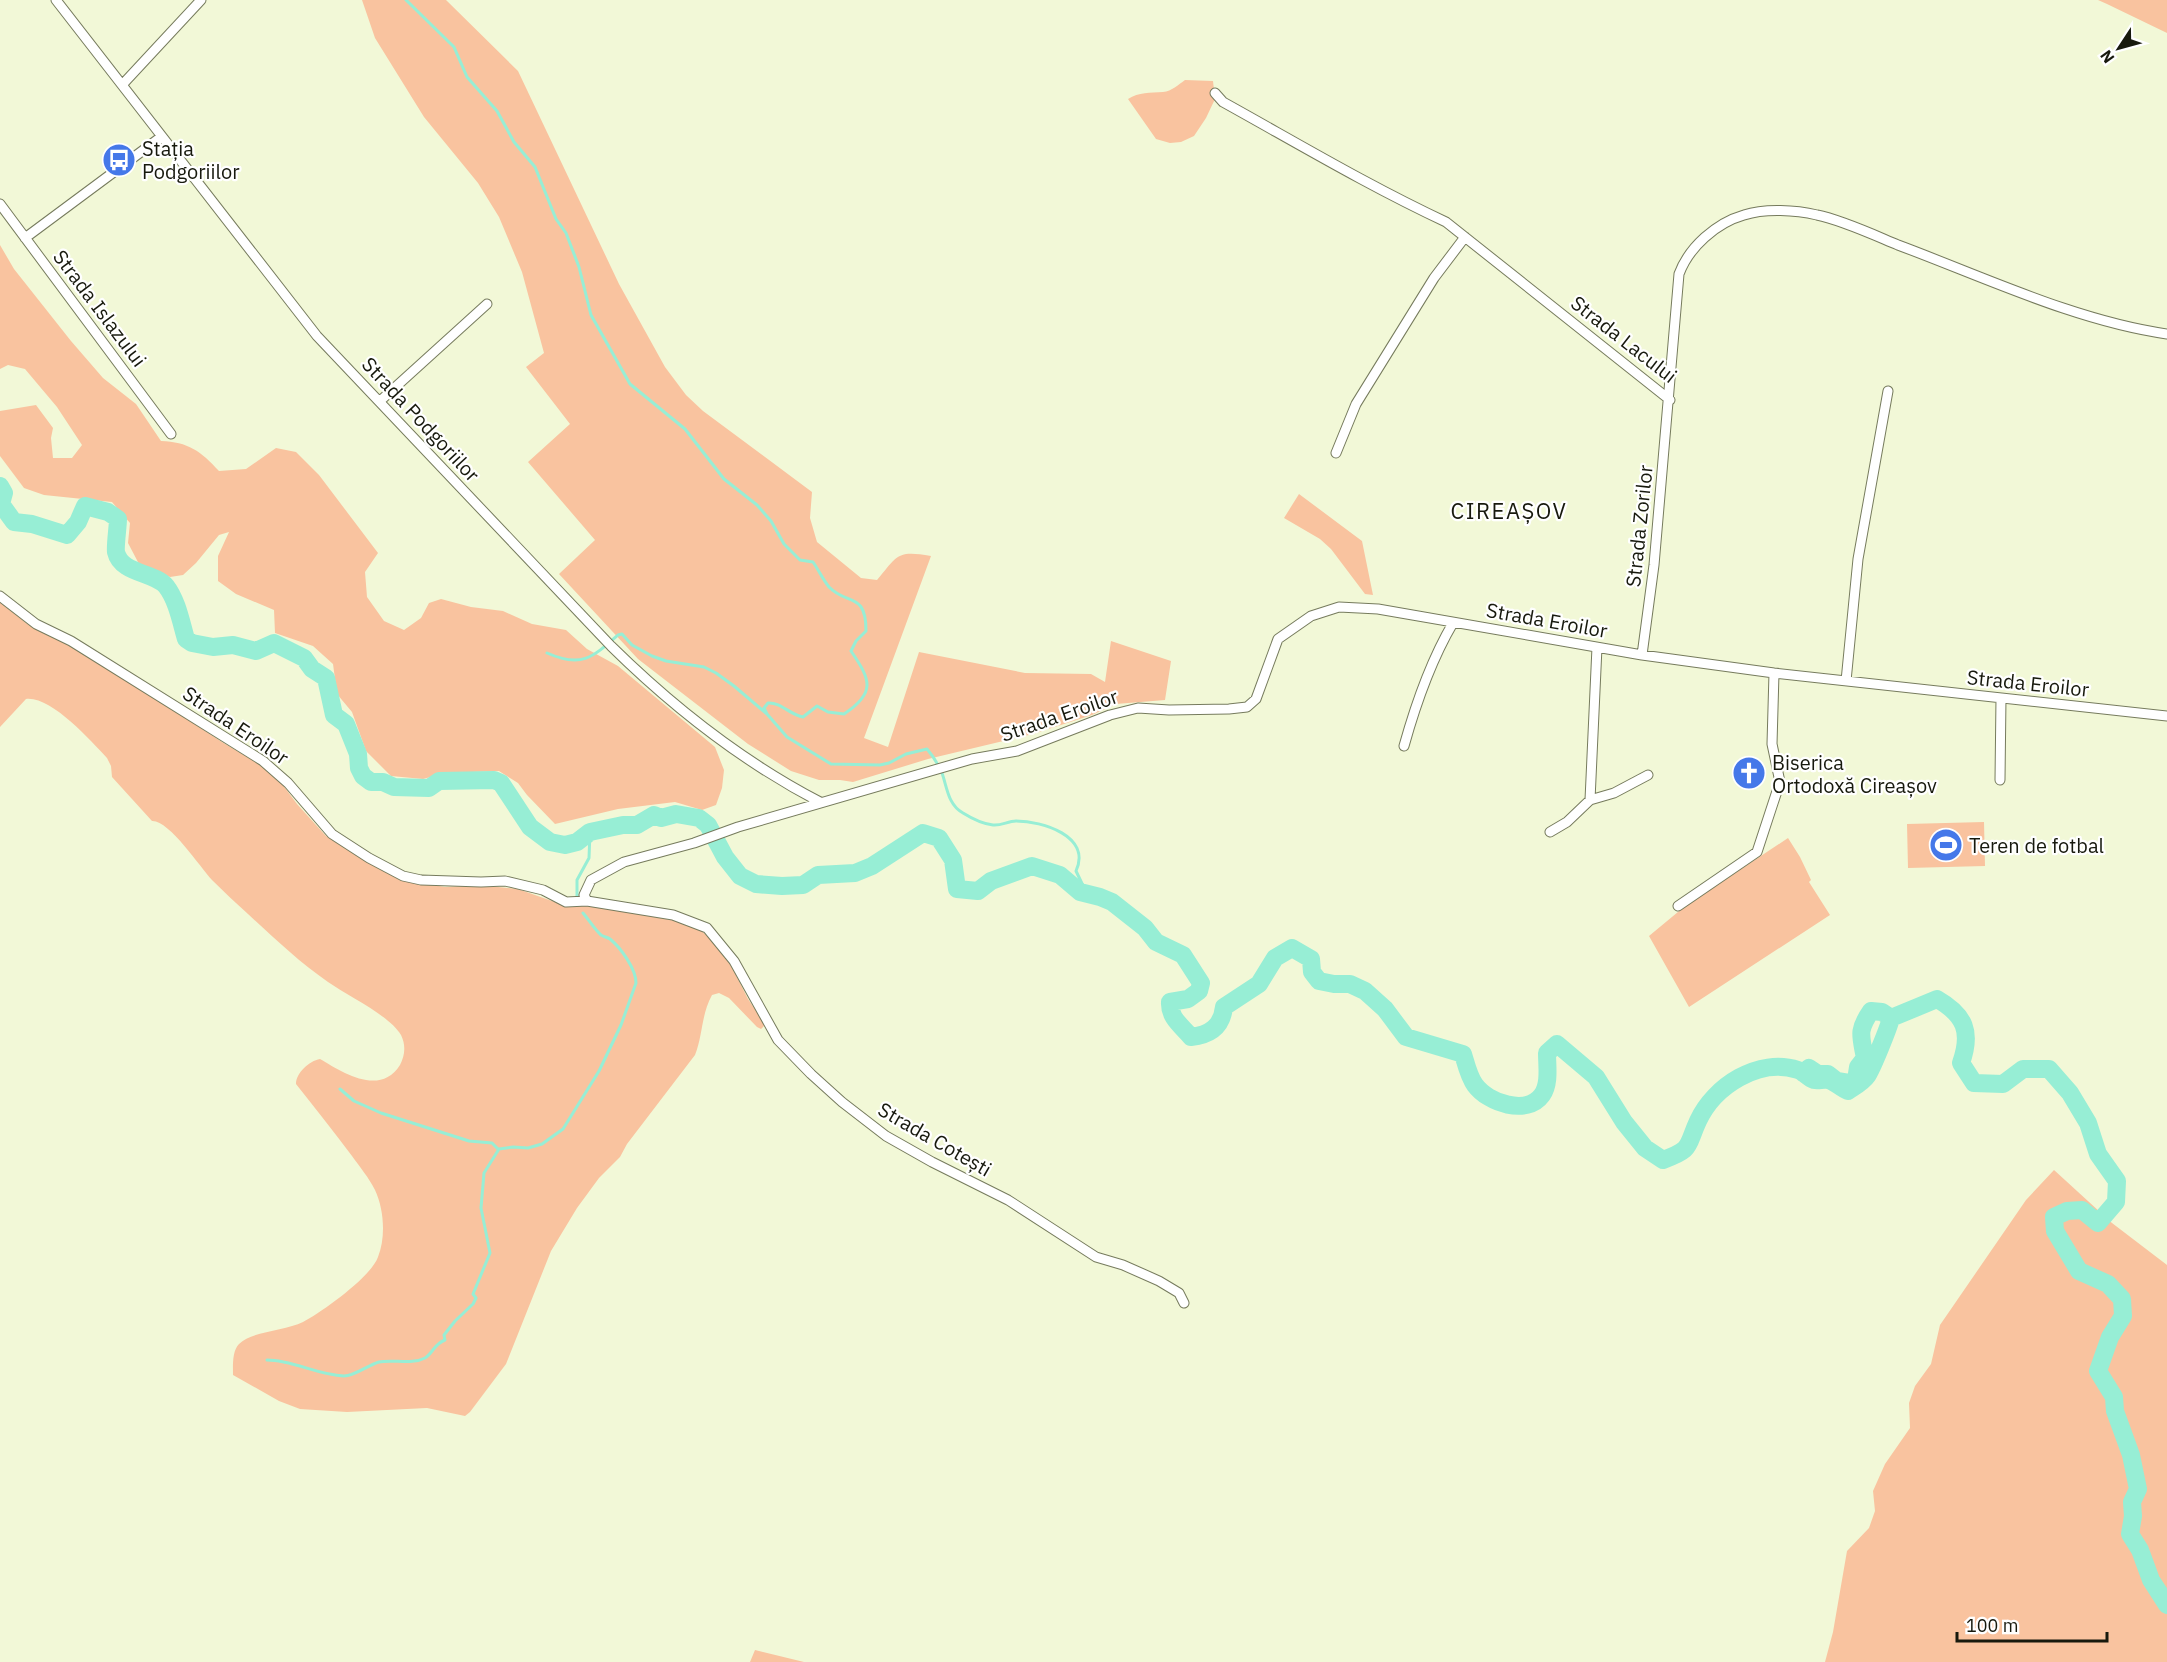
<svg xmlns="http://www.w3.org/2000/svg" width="2167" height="1662" font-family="'IBM Plex Sans',sans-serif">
<rect width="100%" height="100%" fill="#f2f8d7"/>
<path fill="#f9c39f" d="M362 0H446L518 71 619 284 665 367 686 395 703 411 812 492 810 518 817 542 861 578 877 580C898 555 897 550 931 556L864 738 888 747 919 652 1025 673 1091 674 1105 682 1111 641 1171 661 1165 700 1116 704 1092 715 1033 734 928 759 853 782 840 780H819L791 771 748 744 638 659 559 574 595 540 528 462 570 424 526 367 544 353 522 272 499 217 478 183 424 117 375 38Z
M2098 0H2167V33L2107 4Z
M1185 80 1213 81 1215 99 1206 118 1194 136 1181 142 1170 143 1156 139 1128 99C1139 92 1150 93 1163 92 1172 91 1178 85 1185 80Z
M0 245 14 269 71 341 103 378 136 404 161 441C188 442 201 451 219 471L246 469 276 448 296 452 319 475 378 553 365 572 367 597 384 621 404 630 421 618 429 603 441 599 471 607 503 611 532 624 566 630 587 649 618 666 715 747 724 770 722 788 716 805 702 810 675 802 618 809 555 824 527 795 518 783 499 771 446 773 423 779 391 776 366 751 352 712 337 694 333 664 313 646 275 633 274 610 236 594 218 581V556L229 532 219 535 196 563 183 575 170 577 139 564 128 543 130 523 112 502 44 495 24 488 0 456V411L36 405 53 428 51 438 53 458H72L82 445 57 407 25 369 8 365 0 369Z
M1299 494 1362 541 1373 595 1365 594 1331 549 1320 539 1284 518Z
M0 602 26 623 81 650 222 742 264 767 277 777 297 804 326 836 391 875 402 880 445 887 480 885 518 889 569 907 586 904 682 922 702 931 717 946 732 967 748 999 763 1021 764 1026 761 1029 757 1027 729 998 719 993 712 995C701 1015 703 1035 695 1055L627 1144 620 1157 599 1178 577 1208 551 1251 506 1364 470 1412 465 1416 427 1408 347 1412 300 1409 279 1401 233 1375C233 1366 232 1351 239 1344 252 1331 285 1331 303 1322 322 1312 371 1277 378 1257 386 1237 384 1209 375 1190 369 1178 360 1167 352 1156 334 1132 315 1108 296 1084 296 1073 309 1061 320 1059 342 1072 380 1097 400 1065 405 1056 406 1045 401 1035 389 1015 348 996 328 982 299 962 274 938 248 914 236 903 224 892 212 880 200 867 169 820 152 821L112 777 111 766 107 758C90 740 51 696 26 699L0 727Z
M1984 822 1985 866 1908 868 1907 824Z
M1788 838 1800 857 1811 880 1809 882 1830 915 1689 1007 1649 936 1684 907Z
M2054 1170 2112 1223 2167 1265V1662H1825L1833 1632 1847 1551 1869 1528 1875 1511 1873 1491 1885 1464 1910 1428 1909 1403 1915 1386 1931 1364 1940 1325 2026 1200Z
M755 1650 804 1662H750Z"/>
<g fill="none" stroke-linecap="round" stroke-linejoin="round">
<path stroke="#97eed5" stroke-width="3" d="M406 0 454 47 467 77 497 111 514 142 535 167 556 219 566 233 579 267 591 315 630 384 685 429 724 479 757 505 771 521 784 544 800 560 813 562C818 569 823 580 829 587 847 606 866 591 866 631L856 641 851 651C871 680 876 693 844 714L828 712 817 706 803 717C790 715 781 702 768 703L764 708 767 714
M547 653C581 668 592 658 618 635L622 634 632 645 652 656 666 661 704 667 716 673 734 686 767 714 787 737 831 764 880 765 889 763 906 754 927 749C933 756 938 764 942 773 947 787 948 805 963 813 971 818 984 824 993 825 1001 826 1008 821 1016 821 1042 821 1092 836 1076 871L1087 894
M577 896V880L589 858 590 832
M340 1089 354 1101 381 1113 469 1141 492 1143 498 1149
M267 1360C293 1360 317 1375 344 1376 355 1376 368 1365 379 1362 393 1359 412 1365 425 1358 433 1353 434 1344 445 1340L444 1335 455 1321 473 1304 476 1298 473 1294 490 1253 481 1208 484 1173 499 1149 513 1147 528 1148 542 1144 563 1129 599 1071 621 1025 636 983C636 969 621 948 610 939 607 937 604 937 601 935 595 930 589 920 583 913"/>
<path stroke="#97eed5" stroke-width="18" d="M0 486 4 493 1 504 14 522 32 524 67 535 78 522 85 506 108 512 118 519C118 526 115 546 116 552 121 574 154 572 166 586 177 600 181 622 186 639L192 643 213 647 233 645 256 651 274 643 304 658 312 669 326 678 334 715 346 724 358 754 359 768 363 776 371 782H383L394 787 429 788 439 781 494 780 501 783 530 827 550 842 565 845 577 842 590 832 623 825H637L654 815 661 818 676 814 699 818 708 825 725 857 740 876 756 884 782 886 803 885 818 875 855 873 872 866 923 833 939 838 953 860 957 889 978 891 991 881 1032 866 1060 875 1080 892 1100 897 1112 902 1145 928 1156 942 1183 955 1201 983 1199 991 1188 999 1170 1002C1169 1018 1182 1026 1191 1037 1210 1035 1222 1026 1224 1007L1259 984 1275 958 1292 948 1311 959 1312 972 1319 981 1334 984H1350L1365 991 1385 1009 1406 1037 1463 1054C1466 1064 1469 1077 1475 1085 1488 1103 1527 1116 1542 1095 1550 1084 1547 1066 1547 1053L1557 1044 1596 1077 1624 1122 1645 1148 1663 1160C1693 1149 1686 1147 1698 1121 1714 1086 1759 1057 1798 1070 1804 1072 1808 1078 1814 1080 1819 1081 1823 1079 1828 1080 1834 1081 1841 1088 1848 1091 1854 1087 1863 1082 1867 1076 1872 1069 1889 1027 1891 1018L1882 1012 1871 1011C1857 1031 1861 1036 1865 1058L1858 1067 1856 1080 1849 1083 1837 1081 1828 1074H1818L1809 1068 1803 1073
M1891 1018 1937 999C1965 1015 1972 1032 1961 1063L1974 1083 2003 1084 2023 1069H2049L2070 1093 2088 1123 2098 1154 2117 1181 2116 1202 2098 1223 2082 1210 2067 1211 2054 1217 2055 1231 2079 1271 2108 1284 2122 1299 2123 1316 2110 1337 2098 1371 2114 1397 2115 1411 2131 1455 2138 1489 2132 1502 2133 1516 2130 1534 2140 1550 2151 1580 2167 1605"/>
<defs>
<path id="minor" d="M56 0 317 336 611 646C673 707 743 762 820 802
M122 85 201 0
M1215 93 1223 102C1297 143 1369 186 1446 222L1670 400
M0 204 171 434
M25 238 161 137
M380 401 487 304
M1336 453 1356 404 1434 278 1465 237
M0 596 36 624 71 641 263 761 288 783 332 834 369 858 403 876 421 880 481 882 505 881 543 890 566 902 587 901 673 915 707 928 734 961 778 1040 811 1074 842 1102 886 1136 932 1162 1008 1200 1096 1257 1123 1265 1159 1281 1179 1293 1184 1303
M1642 655 1654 565 1679 274C1689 247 1716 223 1744 215 1765 208 1796 210 1817 215 1842 220 1874 235 1898 245 1984 277 2076 321 2167 334
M1846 681 1858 559 1888 391
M1404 746C1416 703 1430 662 1453 623
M2000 780 2001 698
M1590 800 1597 647
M1550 832 1567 822 1590 800 1614 793 1648 775
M587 901 584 895 591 880 624 862 694 843 738 827 972 759 1017 751 1110 715 1138 708 1169 710 1229 709 1247 707 1256 699 1278 639 1311 616 1339 607 1378 609 1642 655 1774 673 2167 716
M1678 906 1757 852 1780 782 1772 744 1774 673"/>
</defs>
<use href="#minor" stroke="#767b5d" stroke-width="11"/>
<use href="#minor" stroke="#fff" stroke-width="9"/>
</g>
<defs>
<symbol id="bus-disc" viewBox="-11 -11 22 22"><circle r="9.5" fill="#4578e9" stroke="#fff"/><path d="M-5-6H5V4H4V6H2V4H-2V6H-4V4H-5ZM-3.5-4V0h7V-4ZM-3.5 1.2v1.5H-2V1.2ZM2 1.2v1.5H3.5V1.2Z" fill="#fff"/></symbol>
<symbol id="church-disc" viewBox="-11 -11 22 22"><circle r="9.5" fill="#4578e9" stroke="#fff"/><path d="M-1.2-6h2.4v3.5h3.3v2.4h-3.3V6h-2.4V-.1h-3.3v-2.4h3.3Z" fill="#fff"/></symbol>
<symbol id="stadium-disc" viewBox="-11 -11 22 22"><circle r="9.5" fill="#4578e9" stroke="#fff"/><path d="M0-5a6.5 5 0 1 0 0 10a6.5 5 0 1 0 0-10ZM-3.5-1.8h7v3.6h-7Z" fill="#fff"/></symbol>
</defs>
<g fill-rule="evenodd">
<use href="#bus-disc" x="100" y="141" width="38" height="38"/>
<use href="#church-disc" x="1730" y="754" width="38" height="38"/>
<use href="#stadium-disc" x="1927" y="826" width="38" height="38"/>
</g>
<g text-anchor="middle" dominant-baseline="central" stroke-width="4.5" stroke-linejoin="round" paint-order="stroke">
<g font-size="20" fill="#17190d" stroke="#fff" text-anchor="start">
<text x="142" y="148">Stația<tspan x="142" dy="23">Podgoriilor</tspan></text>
<text x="1772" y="762">Biserica<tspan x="1772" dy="23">Ortodoxă Cireașov</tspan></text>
<text x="1969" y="845">Teren de fotbal</text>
</g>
<g font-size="20" fill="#17190d" stroke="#fff">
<text transform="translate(100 308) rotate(53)">Strada Islazului</text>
<text transform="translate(1624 339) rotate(38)">Strada Lacului</text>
<text transform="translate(421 419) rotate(47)">Strada Podgoriilor</text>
<text transform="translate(1639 526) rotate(-84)">Strada Zorilor</text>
<text transform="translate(1547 620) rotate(10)">Strada Eroilor</text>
<text transform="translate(2028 683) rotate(6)">Strada Eroilor</text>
<text transform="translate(1059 715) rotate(-19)">Strada Eroilor</text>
<text transform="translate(236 725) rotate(34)">Strada Eroilor</text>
<text transform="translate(935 1139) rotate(30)">Strada Cotești</text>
</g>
<g font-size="22" letter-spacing="1.5" fill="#17190d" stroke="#fff">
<text x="1509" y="510">CIREAȘOV</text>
</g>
</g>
<g transform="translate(2119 48) rotate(234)" stroke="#ffffff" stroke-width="4.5" paint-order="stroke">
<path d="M0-4.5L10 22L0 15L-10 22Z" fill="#17190d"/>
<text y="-9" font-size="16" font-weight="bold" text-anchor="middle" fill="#17190d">N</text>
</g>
<path d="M1957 1632v9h150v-9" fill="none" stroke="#17190d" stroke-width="3"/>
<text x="1966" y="1632" font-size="18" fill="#17190d" stroke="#ffffff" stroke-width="4.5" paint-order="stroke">100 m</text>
</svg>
